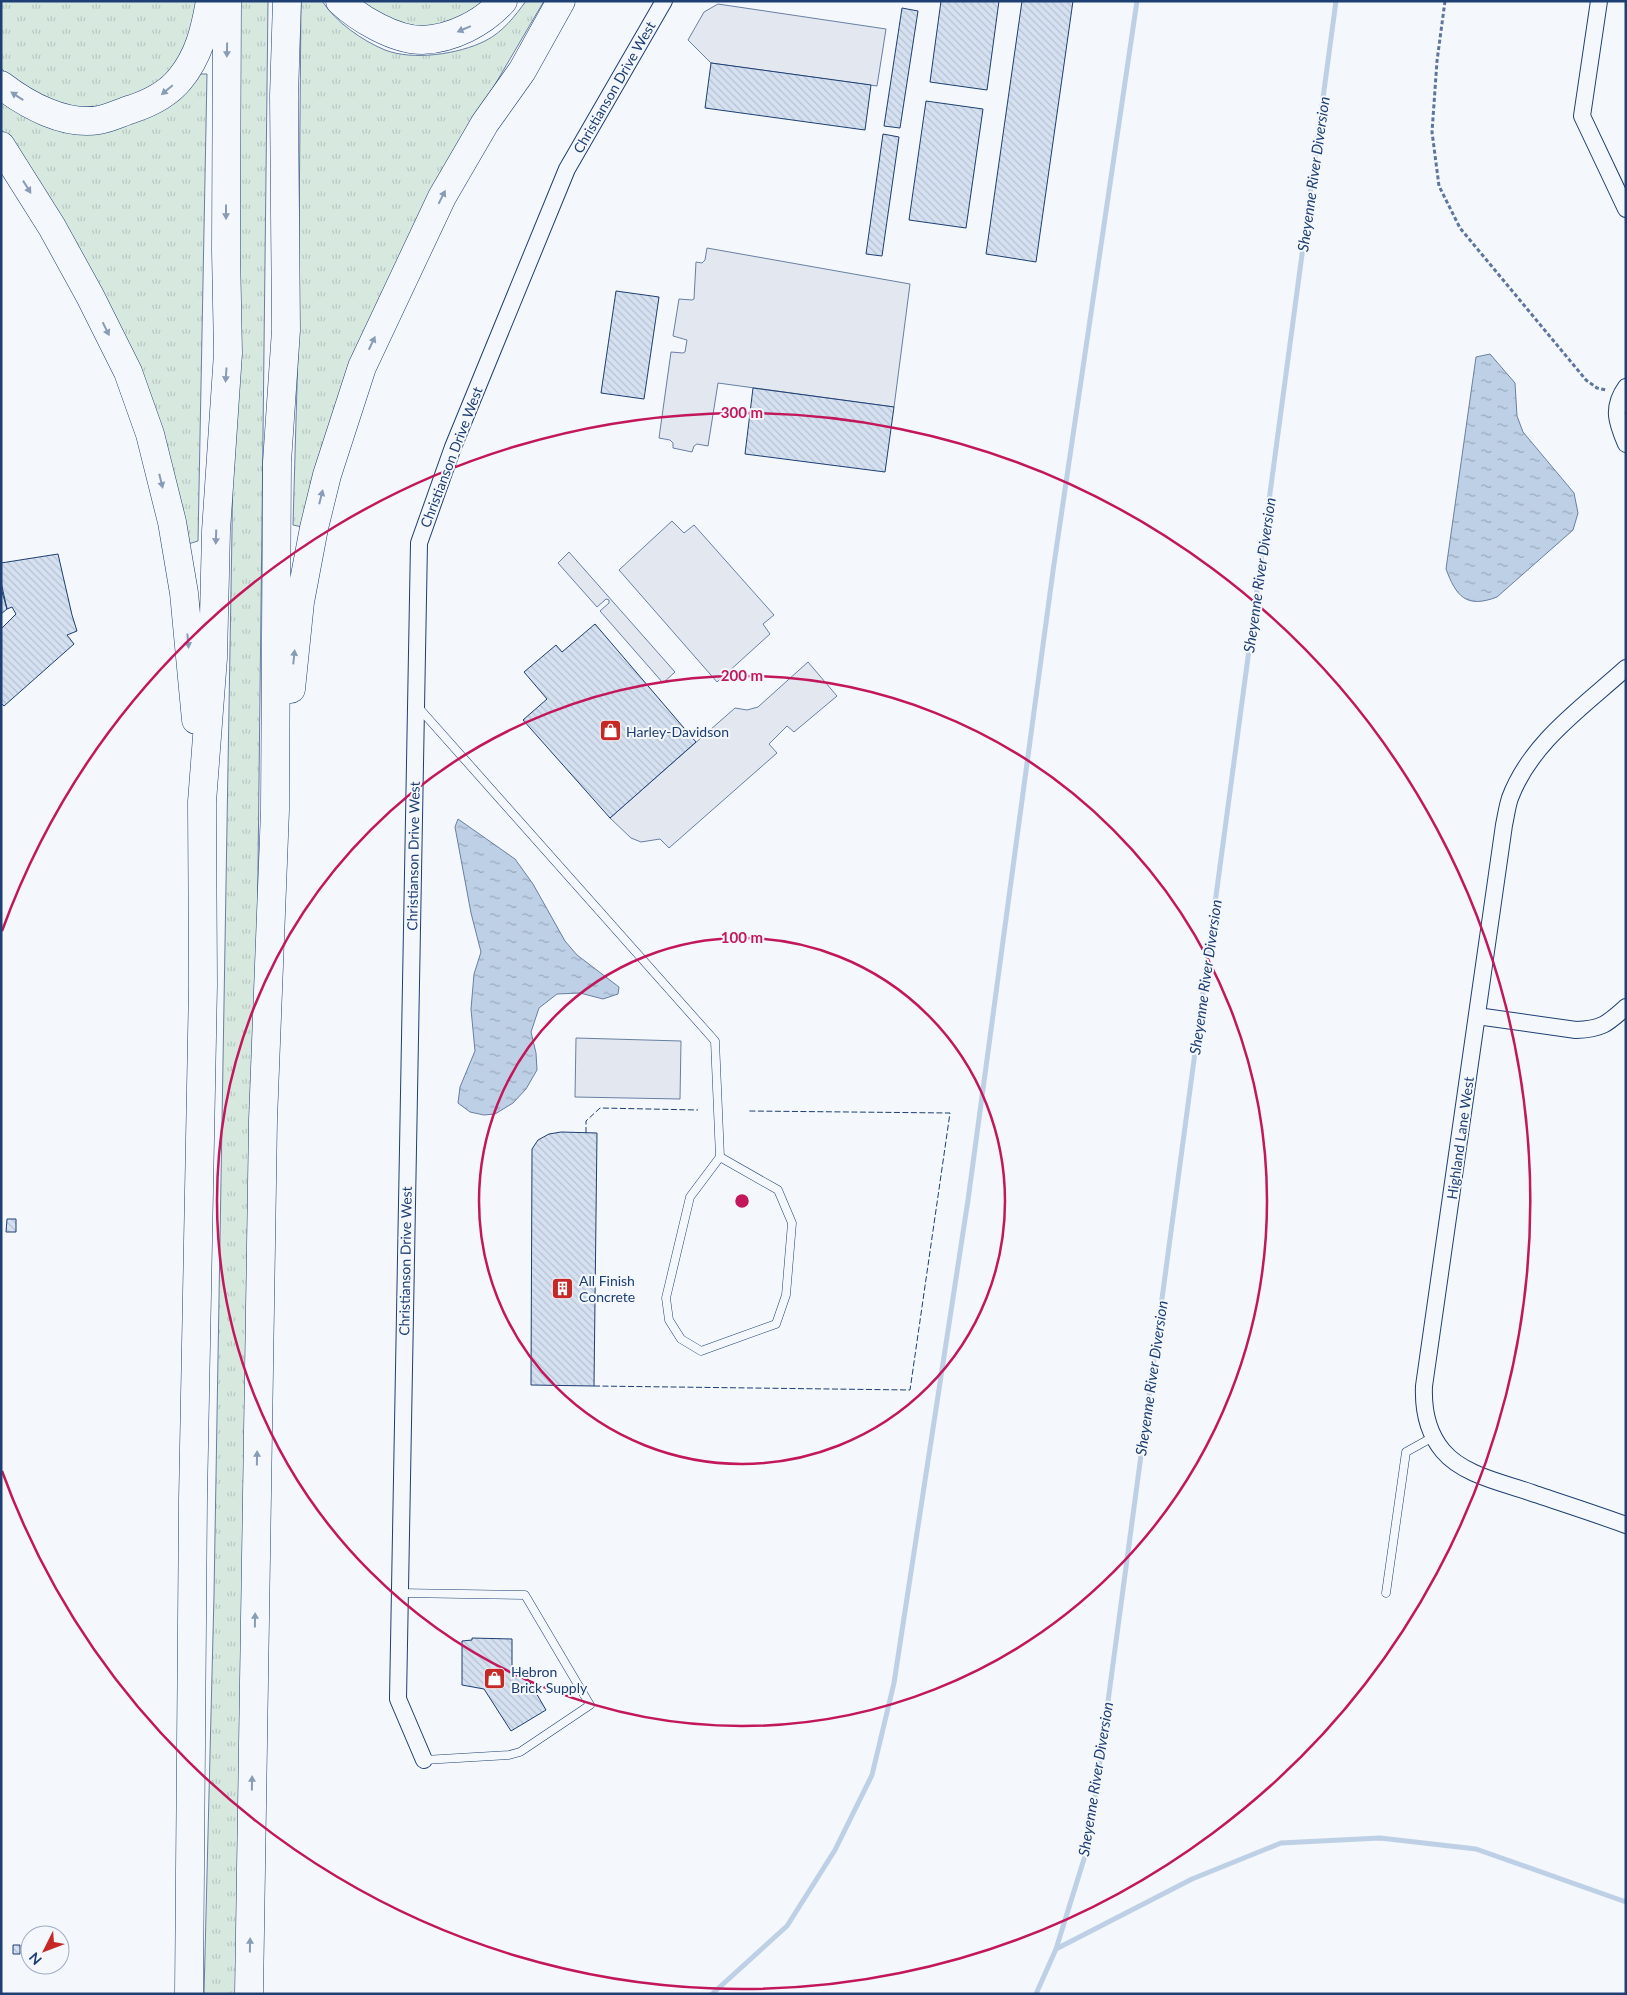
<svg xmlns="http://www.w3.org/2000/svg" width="1627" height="1995" font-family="Lato,sans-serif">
<defs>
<pattern id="grass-tufts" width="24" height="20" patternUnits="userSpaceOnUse" patternTransform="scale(1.25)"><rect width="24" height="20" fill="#d7e8df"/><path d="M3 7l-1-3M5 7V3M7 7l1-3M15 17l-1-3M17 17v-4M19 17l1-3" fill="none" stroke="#b8c8c3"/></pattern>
<pattern id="water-ripples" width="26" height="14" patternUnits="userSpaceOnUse" patternTransform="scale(1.25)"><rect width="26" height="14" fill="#bed0e5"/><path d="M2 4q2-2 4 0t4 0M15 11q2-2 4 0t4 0" fill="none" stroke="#9aaabe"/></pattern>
<pattern id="building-back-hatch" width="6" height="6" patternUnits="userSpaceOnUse" patternTransform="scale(1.25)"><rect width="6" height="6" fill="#d5e0f0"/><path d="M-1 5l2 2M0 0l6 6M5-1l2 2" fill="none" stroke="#b6c1d1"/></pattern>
</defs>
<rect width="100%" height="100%" fill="#f4f7fb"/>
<path fill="url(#grass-tufts)" stroke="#687fa3" d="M1 1H199L196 16 182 54 169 72 155 84 112 106 69 108 16 84 1 68Z
M238 1H268L257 956 237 1994H204L214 1595 232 531Z
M301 1H322C336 22 361 40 385 50 413 61 459 54 485 41 503 32 515 16 526 1H544L490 93 307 528 293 525 298 351Z
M350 1H497L467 24 409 30Z
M195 74H207L198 541 188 544 59 223 1 130V97L48 125Z"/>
<path fill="#e3e8f0" stroke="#687fa3" d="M718 4 886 29 877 86 711 63 688 40 704 12Z
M707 248 910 284 894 407 718 383 708 446 697 444 694 446 692 452 673 448V443L670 440 659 438 671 352 683 353 685 352 687 340 673 336 679 299 692 300 694 299 696 262 702 263 705 260Z
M672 521 684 533 694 525 774 615 763 624 770 634 717 682 619 570Z
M569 552 675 672 663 683 600 611 609 603V600L606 599 597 607 558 563Z
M808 662 837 696 794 732 787 726 769 744 777 753 669 848 660 839 641 842 631 838 610 818 735 708 747 710 758 707Z
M576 1038 681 1041 680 1099 575 1097Z"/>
<path fill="url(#water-ripples)" stroke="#687fa3" d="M1490 354 1515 383 1517 416 1523 432 1574 493 1578 513 1573 530 1497 597C1466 609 1456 596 1446 569L1476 357Z
M458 819 515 859 533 884 565 941 577 955 619 987 618 994 603 999 580 993 557 994 539 1008 531 1032 536 1053 537 1070 526 1089 513 1103 495 1114 484 1115 470 1112 458 1103 460 1087 475 1051 471 1009 474 974 481 952 471 913 455 827Z"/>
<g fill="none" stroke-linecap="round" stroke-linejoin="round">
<path stroke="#bed0e5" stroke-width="5" d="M1056 1949 1192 1879 1281 1843 1380 1838 1476 1849 1626 1902
M712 1994 787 1926 835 1850 872 1775 894 1683 968 1200 1053 571 1137 1
M1036 1994 1056 1949 1089 1843 1336 1"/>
</g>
<path fill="url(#building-back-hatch)" stroke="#1d3f73" d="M941 1H999L987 90 930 82Z
M1022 1H1073L1036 262 986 254Z
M902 8 918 11 900 128 884 126Z
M711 63 871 85 865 130 705 108Z
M926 101 983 109 966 228 909 220Z
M883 134 899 137 882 256 866 254Z
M616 291 659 297 644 399 601 393Z
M753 388 894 407 885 472 745 454Z
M58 554 72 615 77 631 67 635 74 644 4 706 1 703V629L16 614 12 607 7 609 1 582V563Z
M1 588 7 609 1 614Z
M595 624 696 742 610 818 523 720 547 699 524 672 556 645 562 652Z
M561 1132 597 1133 594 1386 531 1385 532 1149 538 1140 549 1134Z
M7 1219H16V1232H6Z
M472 1638 512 1639V1673L521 1667 546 1710 511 1731 484 1689 462 1685V1641L472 1640Z
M13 1945H20V1954H13Z"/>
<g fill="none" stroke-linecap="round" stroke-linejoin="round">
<defs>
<path id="lane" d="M418 707 715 1041 720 1157 690 1197 666 1298 669 1320 681 1339 701 1351 776 1324 786 1295 792 1223 778 1190 720 1157
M400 1593 525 1595 590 1705 520 1752 509 1755 424 1760
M1386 1593 1406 1452 1433 1437"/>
<path id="street" d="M1599 1 1582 116 1626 209
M1626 387C1611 408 1617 423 1626 444
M1626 668C1583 707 1531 742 1510 798 1507 807 1506 816 1504 825L1424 1386C1423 1410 1427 1432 1443 1451 1464 1476 1505 1483 1535 1494 1565 1504 1596 1514 1626 1525
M1477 1016 1576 1030C1602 1029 1607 1024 1626 1007
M424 1760 398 1699 419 543 453 447 567 169 664 1"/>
<path id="highway" d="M340 1C359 19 395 40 422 40 452 39 483 23 503 1
M1 85C27 105 65 126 99 120 110 118 122 112 132 109 150 103 168 94 180 79 199 56 205 30 210 1
M1 146 52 227 90 296 128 372 150 434 172 522 184 593 196 720
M291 689 300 602 314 528 327 475 362 367 442 197 485 123 522 71 561 1
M189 1994 193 1499 203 985 202 802 213 658 216 531 228 353 226 251 227 1
M249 1994 263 1120 275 810 277 462 286 330 284 96 287 1"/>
</defs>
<use href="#lane" stroke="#1d3f73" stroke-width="9"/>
<use href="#street" stroke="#1d3f73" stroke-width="18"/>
<use href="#highway" stroke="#1d3f73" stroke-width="29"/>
<path stroke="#5e769c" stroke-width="3" stroke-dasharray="4 2.5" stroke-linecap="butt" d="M1445 1 1437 61 1432 132 1439 186 1460 228 1586 380 1597 388 1606 390"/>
<use href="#lane" stroke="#f4f7fb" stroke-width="8"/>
<use href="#street" stroke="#f4f7fb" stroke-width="16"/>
<use href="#highway" stroke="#f4f7fb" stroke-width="28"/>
<path stroke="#1d3f73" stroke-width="1" stroke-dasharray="6 2.5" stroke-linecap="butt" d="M586 1133V1121L600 1108 698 1110
M594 1386 910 1390 950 1113 749 1111"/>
</g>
<defs><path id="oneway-solid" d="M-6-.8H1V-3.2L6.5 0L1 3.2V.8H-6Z" transform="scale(1.25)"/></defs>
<g fill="#889bb7">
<use href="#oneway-solid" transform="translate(464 29) rotate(157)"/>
<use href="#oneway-solid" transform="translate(227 50) rotate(91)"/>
<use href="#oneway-solid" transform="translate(167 90) rotate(140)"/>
<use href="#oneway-solid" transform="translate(17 96) rotate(-147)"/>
<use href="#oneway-solid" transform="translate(27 187) rotate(58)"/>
<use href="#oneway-solid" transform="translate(442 197) rotate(-63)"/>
<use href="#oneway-solid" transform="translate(226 212) rotate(90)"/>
<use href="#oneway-solid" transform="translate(106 329) rotate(64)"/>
<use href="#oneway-solid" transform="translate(372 343) rotate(-65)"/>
<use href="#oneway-solid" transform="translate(226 375) rotate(94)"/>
<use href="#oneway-solid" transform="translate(161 481) rotate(76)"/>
<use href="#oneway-solid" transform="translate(321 497) rotate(-76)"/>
<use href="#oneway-solid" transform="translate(216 537) rotate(92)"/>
<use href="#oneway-solid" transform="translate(188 641) rotate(85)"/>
<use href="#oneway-solid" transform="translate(294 657) rotate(-84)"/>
<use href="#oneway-solid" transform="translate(257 1458) rotate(-89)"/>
<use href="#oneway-solid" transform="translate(255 1620) rotate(-89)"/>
<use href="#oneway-solid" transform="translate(252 1783) rotate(-89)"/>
<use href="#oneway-solid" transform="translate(250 1945) rotate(-89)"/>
</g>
<g fill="none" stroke="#c2185b" stroke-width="2.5">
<circle cx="742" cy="1201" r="263"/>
<circle cx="742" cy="1201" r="525"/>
<path d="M2 931A788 788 0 1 1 2 1471"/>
</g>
<defs>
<symbol id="shop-square" viewBox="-11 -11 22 22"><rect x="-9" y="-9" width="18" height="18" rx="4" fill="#c62828" stroke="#f4f7fb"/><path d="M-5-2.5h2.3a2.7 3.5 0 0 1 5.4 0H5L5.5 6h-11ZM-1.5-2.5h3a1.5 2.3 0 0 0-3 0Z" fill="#fff"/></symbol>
<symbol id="building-square" viewBox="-11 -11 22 22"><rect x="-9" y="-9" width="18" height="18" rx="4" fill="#c62828" stroke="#f4f7fb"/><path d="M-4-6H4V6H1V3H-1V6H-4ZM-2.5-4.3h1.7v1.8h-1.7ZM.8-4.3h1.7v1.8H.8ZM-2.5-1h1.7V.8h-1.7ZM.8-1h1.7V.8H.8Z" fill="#fff"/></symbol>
</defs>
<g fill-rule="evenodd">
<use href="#shop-square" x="598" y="718" width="25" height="25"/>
<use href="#building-square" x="550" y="1276" width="25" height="25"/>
<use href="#shop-square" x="482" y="1666" width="25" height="25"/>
</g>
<g text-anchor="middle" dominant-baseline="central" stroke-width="4" stroke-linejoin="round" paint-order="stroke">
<g font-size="14" fill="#1d3f73" stroke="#f4f7fb">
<text transform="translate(614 87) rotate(-60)">Christianson Drive West</text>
<text transform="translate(451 457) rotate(-69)">Christianson Drive West</text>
<text transform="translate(413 856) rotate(-89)">Christianson Drive West</text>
<text transform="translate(1460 1138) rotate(-82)">Highland Lane West</text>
<text transform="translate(405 1261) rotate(-89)">Christianson Drive West</text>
</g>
<g font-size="14" fill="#1d3f73" stroke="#f4f7fb" text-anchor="start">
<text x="626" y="731">Harley-Davidson</text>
<text x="579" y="1280">All Finish<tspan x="579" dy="16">Concrete</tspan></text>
<text x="511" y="1671">Hebron<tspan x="511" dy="16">Brick Supply</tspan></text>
</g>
<g font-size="15" font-style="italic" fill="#1d3f73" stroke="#f4f7fb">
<text transform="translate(1313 174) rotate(-82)">Sheyenne River Diversion</text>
<text transform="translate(1259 575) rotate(-82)">Sheyenne River Diversion</text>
<text transform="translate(1205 977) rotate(-82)">Sheyenne River Diversion</text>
<text transform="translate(1151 1378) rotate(-82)">Sheyenne River Diversion</text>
<text transform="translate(1095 1779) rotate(-81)">Sheyenne River Diversion</text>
</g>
</g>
<circle cx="742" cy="1201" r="8" fill="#c2185b" stroke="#f4f7fb" stroke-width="2.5"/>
<g font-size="15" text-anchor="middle" font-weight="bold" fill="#c2185b" stroke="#f4f7fb" stroke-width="4" stroke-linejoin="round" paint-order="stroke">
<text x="742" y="418">300 m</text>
<text x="742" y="681">200 m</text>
<text x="742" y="943">100 m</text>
</g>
<rect width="1627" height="1995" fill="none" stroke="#1d3f73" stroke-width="5"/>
<g transform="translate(45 1950) rotate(228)"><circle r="24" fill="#f4f7fb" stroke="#9eadc5"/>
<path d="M0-4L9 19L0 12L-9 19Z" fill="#c62828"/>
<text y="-8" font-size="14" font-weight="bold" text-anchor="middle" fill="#1d3f73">N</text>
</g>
</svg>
